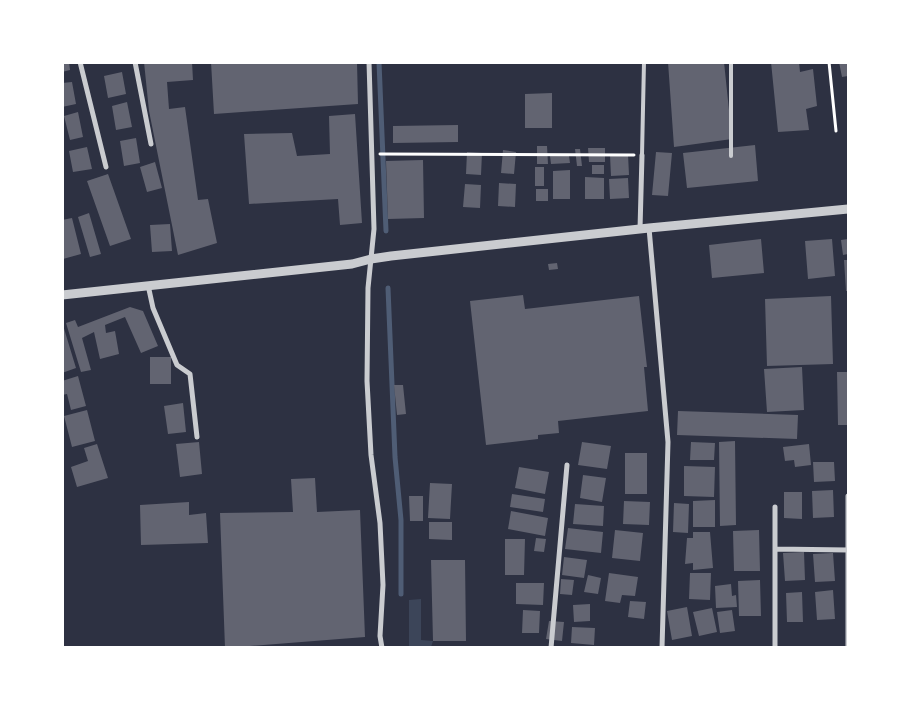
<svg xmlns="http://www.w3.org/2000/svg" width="911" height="710" font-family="Poppins,sans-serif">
<rect width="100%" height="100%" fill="#2d3142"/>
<path fill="#3c4559" d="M421 599V640L433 641 431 647H409V600Z"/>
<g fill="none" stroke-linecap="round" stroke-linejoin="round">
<path stroke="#4f5d75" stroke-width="5" d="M379 62 386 231
M388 288 395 457 401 520V594"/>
</g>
<path fill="#626471" d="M62 62H69L70 70 62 72Z
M144 62H192L193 80 167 82 169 109 185 107 198 200 208 199 217 243 178 255 149 111Z
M211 62H357L358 104 214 114Z
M668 62H724L732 139 674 147Z
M771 62H799L800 72 813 69 817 106 806 109 809 130 778 132Z
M839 62H848V76L842 77Z
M122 72 126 94 108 98 104 76Z
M72 82 76 104 62 107V83Z
M552 93V128H525V94Z
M127 102 132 127 116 130 112 106Z
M78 112 83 137 70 140 64 116Z
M355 114 362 223 340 225 338 199 249 204 244 134 292 133 297 156 330 154 329 116Z
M458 125V142L393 143V126Z
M136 138 140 163 124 166 120 141Z
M755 145 758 181 687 188 683 153Z
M537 146H547L548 164H537Z
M87 147 92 169 73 172 69 151Z
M588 148H605V162H589Z
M575 149H580L582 166H577Z
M503 150 516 152 514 174 501 173Z
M467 152 482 153 481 175 466 174Z
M656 152 672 153 668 196 652 195Z
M628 154 629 175 611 176 610 155Z
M550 156H569L570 163 551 164Z
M423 160 424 218 388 219 386 161Z
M155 162 162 188 147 192 140 167Z
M592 165H604V174H592Z
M535 167H544V186H535Z
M570 170V199H553V171Z
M108 174 131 239 110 246 87 181Z
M585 177 604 178V199H585Z
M628 178 629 198 610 199 609 179Z
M499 183 516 184 515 207 498 206Z
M465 184 481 185 480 208 463 207Z
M536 189H548V201H536Z
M89 213 101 254 90 257 78 217Z
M72 218 81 254 63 259 62 220Z
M170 224 172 251 152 252 150 225Z
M761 239 764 273 712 278 709 245Z
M832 239 835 276 808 279 805 241Z
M848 239V254L843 255 841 240Z
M844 260H848V291H846Z
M557 263 558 269 549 270 548 264Z
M523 295 525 309 639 296 647 367H644L648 411 558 421 559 433 538 435V439L486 445 470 301Z
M831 296 833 364 767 366 765 299Z
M130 307 143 311 158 346 141 353 125 317 105 325 106 333 115 331 119 354 100 359 94 332 82 338 91 370 81 372 66 323 75 320 78 327Z
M62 322 76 368 62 373Z
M150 357H171V384H150Z
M802 367 804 410 767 412 764 369Z
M837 372H848V425H838Z
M78 376 86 406 71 410 67 394 62 395V381Z
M394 385H403L406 414 397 415Z
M183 403 186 432 168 434 164 406Z
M87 410 95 441 72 447 64 416Z
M678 411 798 415 797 439 677 435Z
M735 441 736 525 720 526 719 442Z
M199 442 202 474 180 477 176 444Z
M582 442 611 446 607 469 578 465Z
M691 442 715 443 714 460H690Z
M97 444 108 478 77 487 71 467 88 461 84 448Z
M809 444 811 465 795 467 794 460 785 461 783 447Z
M625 453H647V494H625Z
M813 462H834L835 481 814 482Z
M684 466 715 467 714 497 684 496Z
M519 467 549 472 545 494 515 488Z
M583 475 606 478 602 502 580 498Z
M315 478 317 512 360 510 365 637 225 648 220 513 293 512 291 479Z
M430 483 452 484 450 519 428 518Z
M833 490 834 517 813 518 812 491Z
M784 492H802V519L784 518Z
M512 494 545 499 543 512 510 507Z
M409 496H423V521H410Z
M715 500V527H693V501Z
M624 501 650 502 649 525 623 524Z
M189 502V515L206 513 208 543 141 545 140 505Z
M674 503 689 504 688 533 673 532Z
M575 504 604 506 603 526 573 524Z
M511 511 548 518 545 536 508 529Z
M429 522H452V540L429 539Z
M568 528 603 532 601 553 565 549Z
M615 530 643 533 640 561 612 558Z
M759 530 760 571H734L733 531Z
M693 532H710L713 568 693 570V563L685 564 687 538H693Z
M536 538 546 539 544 552 534 551Z
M505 539H525L524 575H505Z
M804 552 805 580 785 581 783 553Z
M833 553 835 581 815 582 813 554Z
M564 557 587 560 584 578 562 575Z
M431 560H465L466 641H433Z
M609 573 638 577 635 596 622 595 620 603 605 601Z
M690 573H711L710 600 689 599Z
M588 575 601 578 598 594 584 592Z
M561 579 574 580 572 595 560 594Z
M760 580 761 616H739L738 581Z
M516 583H544L543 605 516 604Z
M731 584 732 596 736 595 737 607 716 608 715 586Z
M833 590 835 619 817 620 815 592Z
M802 592 803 622H787L786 593Z
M630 601 646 602 644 619 628 617Z
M590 604V621L574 622 573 605Z
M687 607 692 636 672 640 667 611Z
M712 608 717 632 699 636 693 612Z
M523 610 540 611 539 633H522Z
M732 610 735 631 720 633 717 612Z
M549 621 564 622 562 641 546 639Z
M572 627 595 628 594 645 571 643Z"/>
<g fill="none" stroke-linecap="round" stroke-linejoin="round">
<path stroke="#fff" stroke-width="3" d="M829 62 836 131
M380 154 634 155"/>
<path stroke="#caccd0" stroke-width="4" d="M642 155 644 62
M731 156V62"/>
<path stroke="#caccd0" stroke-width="5" d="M80 62 106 167
M135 62 151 144
M369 62 374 229 368 288 367 381 371 455 380 523 383 585 380 636 382 648
M649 228 668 442 662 648
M640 229 642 155
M148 285 153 308 177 365 190 374 197 437
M848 496V648
M775 549 848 550
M551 648 567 465
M775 648V507"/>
<path stroke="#caccd0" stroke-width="9" d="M62 295 352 264 371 259 391 256 649 228 848 209"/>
</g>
<rect width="911" height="710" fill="none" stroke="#ffffff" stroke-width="128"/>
</svg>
